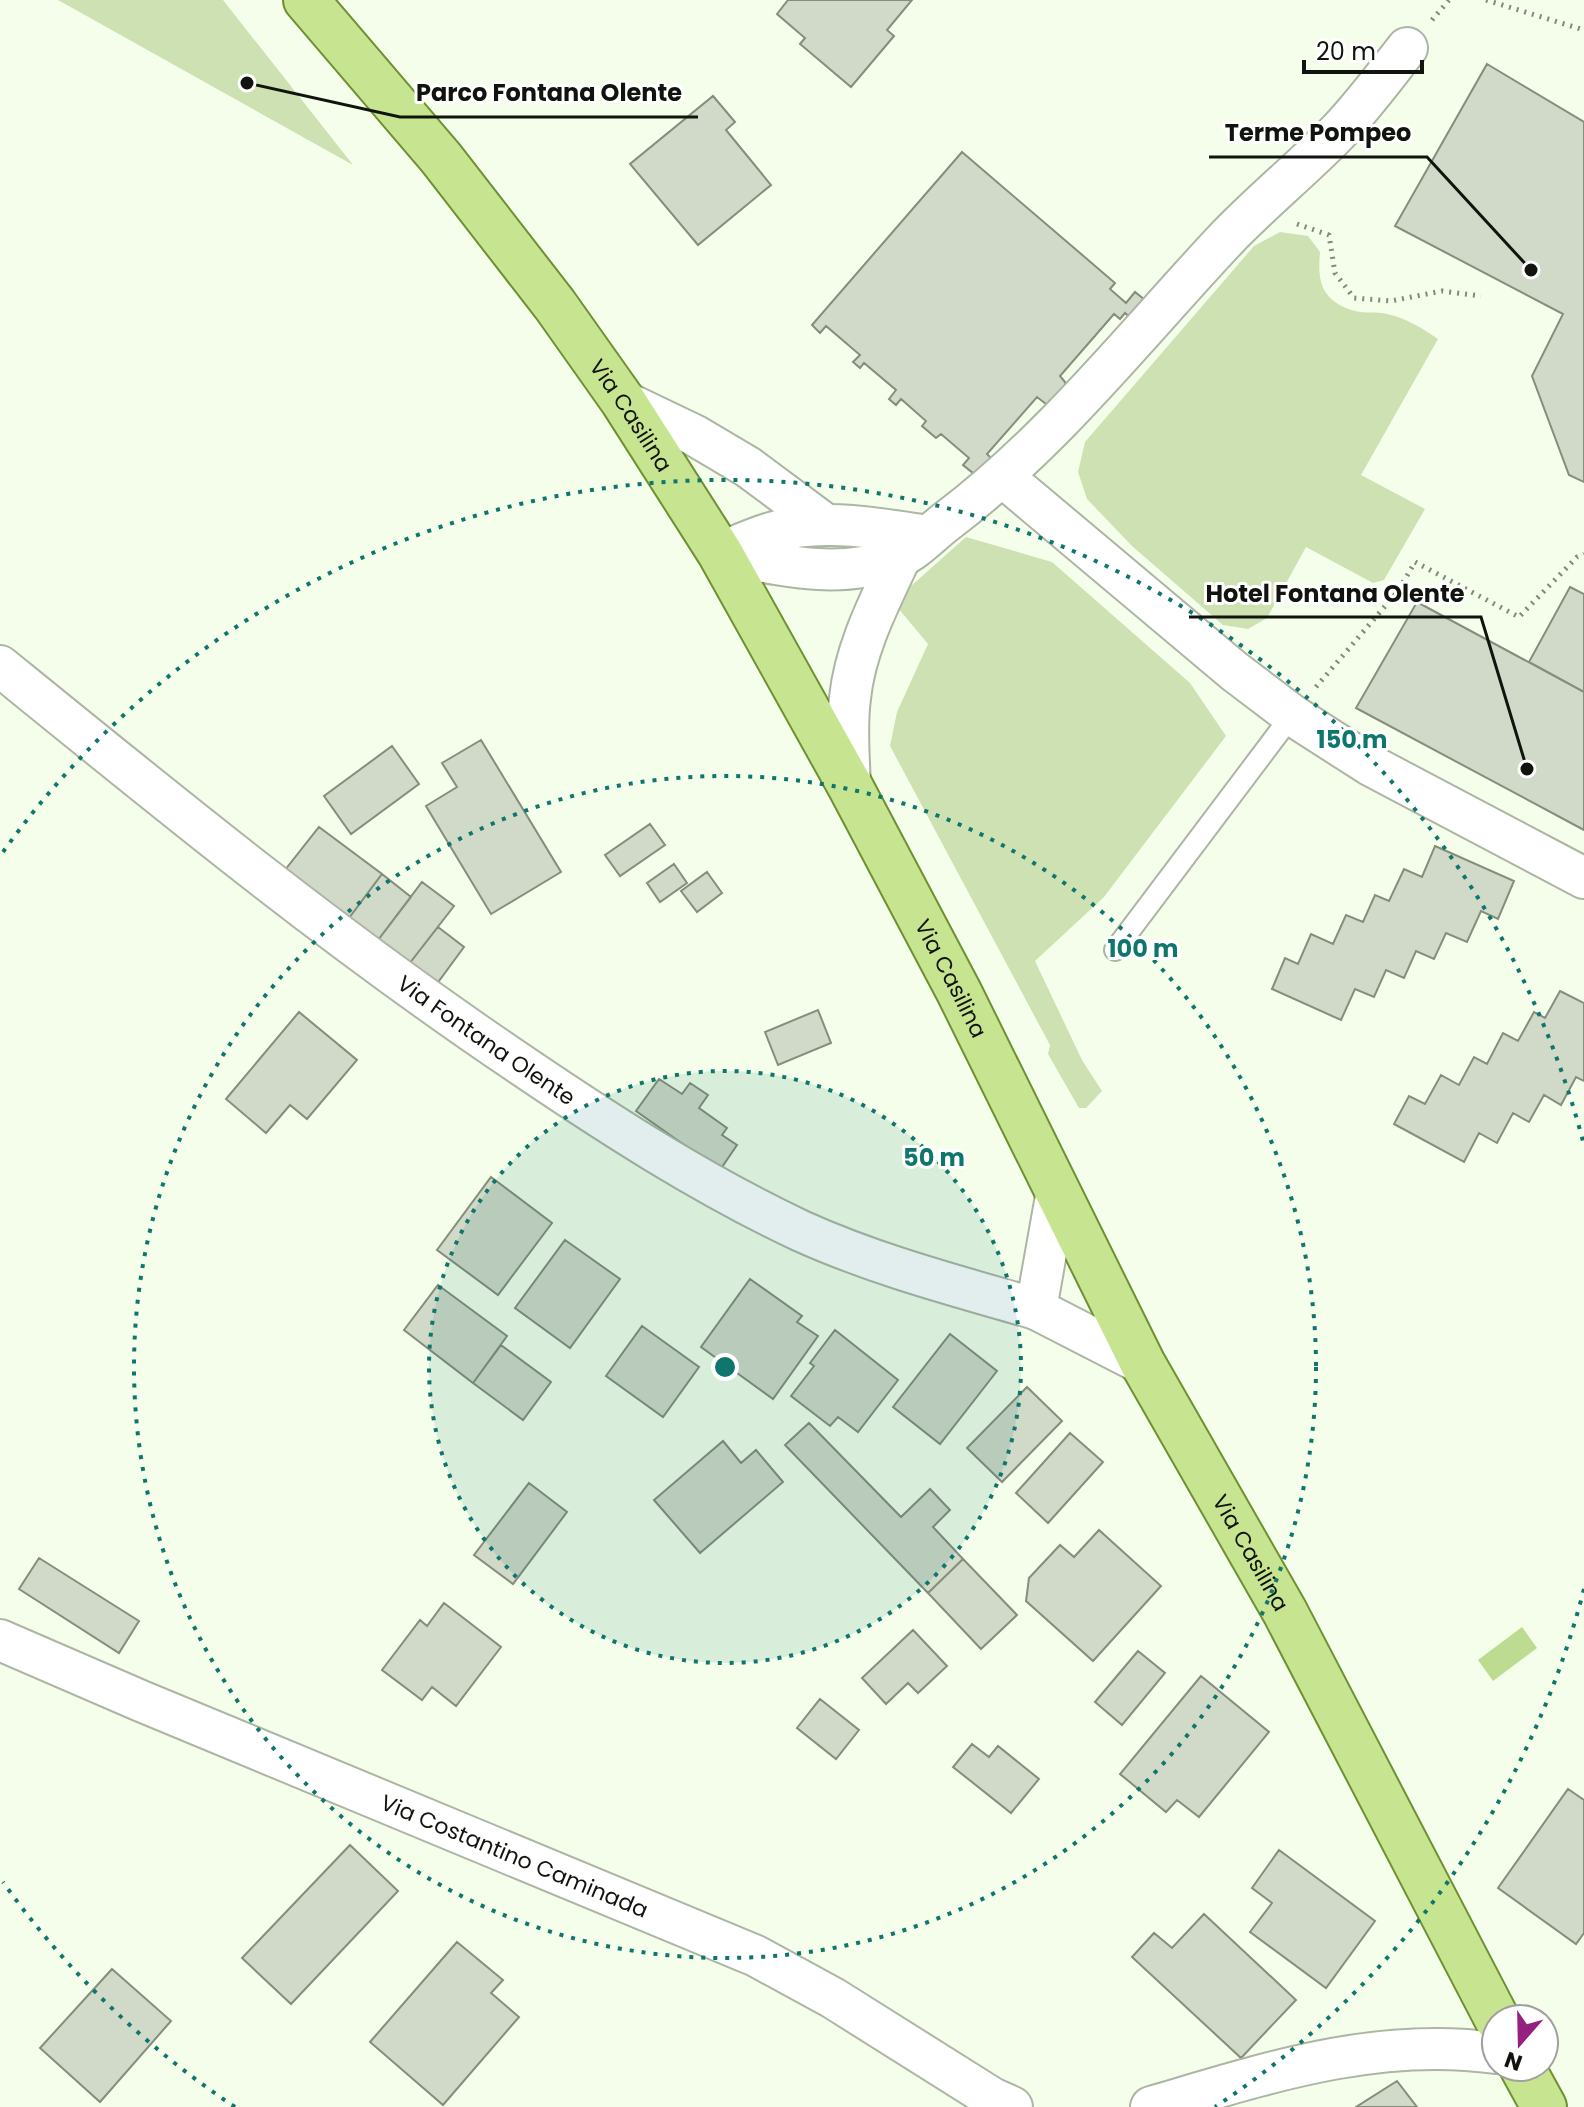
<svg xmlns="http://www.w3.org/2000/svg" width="1584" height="2107" font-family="Poppins,sans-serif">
<rect width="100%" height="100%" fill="#f5feeb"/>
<path fill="#cde1b2" d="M58 0H223L353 165Z
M1280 232 1308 236 1320 252C1317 283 1322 301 1355 311 1365 314 1376 311 1387 314 1406 318 1422 328 1438 339L1361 475 1425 509 1384 580 1373 583 1306 547 1267 618 1248 629 1223 625 1132 546 1087 499 1078 472 1085 442 1254 246Z
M966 537 1052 562 1190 683 1226 736 1104 897 1035 961 1082 1060 1102 1091 1086 1108H1079L1048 1054 1050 1045 890 746 897 712 928 644 893 602Z"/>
<path fill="#bddc92" d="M1522 1627 1537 1648 1493 1681 1478 1660Z"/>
<path fill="#d1d9c8" stroke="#858d7c" stroke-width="2" d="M788 0H912L887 30 894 36 851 87 800 44 805 38 777 14Z
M1487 64 1584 122V482L1569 475 1532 376 1563 314 1395 226Z
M713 96 735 122 726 130 771 185 698 245 630 164Z
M962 152 1115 283 1110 289 1126 303 1135 292 1151 305 1136 323 1125 313 1120 319 1114 314 1060 376 1065 382 1066 393 1059 401 1046 404 1037 397 987 454 993 460 978 477 963 465 969 458 941 434 936 438 922 426 926 421 901 399 896 405 889 399 896 390 864 363 860 368 853 362 860 355 826 326 820 333 812 325Z
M1570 587 1584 594V692L1529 662Z
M1417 602 1584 692V830L1356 708Z
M481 740 561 872 491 914 426 806 457 787 442 763Z
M392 746 419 784 351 834 324 796Z
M650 824 665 845 620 876 605 855Z
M319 827 382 874 349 918 285 870Z
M1435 846 1514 881 1498 919 1481 911 1467 942 1446 933 1434 959 1416 951 1404 978 1386 970 1374 997 1355 989 1341 1020 1272 989 1285 958 1298 964 1311 934 1333 944 1346 915 1363 922 1375 895 1389 901 1404 869 1422 877Z
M674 864 687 883 660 902 647 883Z
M707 872 722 893 697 912 681 891Z
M382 874 411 897 378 940 349 918Z
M422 882 454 906 409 964 378 940Z
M438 927 464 947 436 985 409 964Z
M1560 991 1584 1003V1081L1576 1077 1561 1105 1544 1095 1529 1122 1513 1113 1497 1143 1479 1133 1464 1162 1394 1124 1409 1096 1425 1104 1441 1075 1459 1085 1474 1057 1487 1064 1503 1033 1518 1041 1534 1012 1545 1018Z
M818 1010 831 1043 778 1065 765 1032Z
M299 1012 357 1060 307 1119 290 1105 266 1133 226 1099Z
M659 1079 682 1094 690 1083 708 1095 699 1108 727 1128 722 1135 737 1145 720 1170 636 1111Z
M491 1177 552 1223 498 1295 437 1250Z
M565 1240 620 1279 570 1348 515 1308Z
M750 1279 802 1316 797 1322 818 1336 773 1399 701 1347Z
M438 1285 507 1336 473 1383 404 1330Z
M642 1326 699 1367 663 1417 606 1376Z
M835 1330 898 1380 858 1432 838 1417 830 1426 791 1396 814 1366 810 1363Z
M950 1334 997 1371 940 1444 893 1407Z
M501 1345 551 1382 523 1420 473 1383Z
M1027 1387 1062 1421 1002 1482 967 1448Z
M809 1423 901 1517 930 1489 950 1510 933 1527 963 1559 928 1593 785 1445Z
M1070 1433 1103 1462 1048 1523 1016 1493Z
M723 1441 741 1463 756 1450 783 1482 700 1553 654 1500Z
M529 1483 567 1512 513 1584 474 1555Z
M1099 1530 1161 1586 1093 1661 1026 1601 1029 1578 1060 1545 1074 1557Z
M39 1558 139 1621 119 1653 19 1589Z
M963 1559 1017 1615 981 1649 928 1593Z
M444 1603 501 1647 456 1706 432 1687 422 1700 382 1670 420 1620 427 1626Z
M913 1630 947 1666 918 1693 908 1683 886 1704 862 1678Z
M1138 1651 1165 1673 1122 1725 1095 1702Z
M1201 1676 1269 1732 1199 1817 1177 1800 1166 1812 1120 1774Z
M820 1699 859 1730 836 1759 797 1728Z
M972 1744 989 1757 998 1746 1039 1779 1011 1813 953 1767Z
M1568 1789 1584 1800V1933L1576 1944 1498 1888Z
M350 1845 398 1891 291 2004 242 1958Z
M1279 1850 1375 1921 1326 1988 1250 1932 1272 1903 1252 1888Z
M1204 1914 1296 2000 1241 2058 1132 1957 1154 1933 1172 1948Z
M457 1942 503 1980 491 1993 519 2017 443 2105 370 2042Z
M112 1969 171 2021 100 2102 40 2048Z
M1397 2081 1417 2107H1356Z"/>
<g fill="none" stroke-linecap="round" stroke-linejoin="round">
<defs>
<path id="service" d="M1115 950 1292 715"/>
<g id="minor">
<path d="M623 401 694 435 748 467 826 525"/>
<path d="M1002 476 1234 671 1292 715 1370 765 1584 878"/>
<path d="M720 553C780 565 839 581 899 557 915 551 932 532 947 521 1053 441 1134 337 1224 241 1260 203 1301 170 1338 132 1363 106 1385 76 1407 48"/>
<path d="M720 553C743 543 766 533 790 528 835 520 882 529 927 536"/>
<path id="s1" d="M0 666C171 805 337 941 520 1064 610 1125 703 1185 801 1231 876 1265 957 1286 1036 1309"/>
<path d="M850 786C849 757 846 727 850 698 855 648 880 601 901 556"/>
<path d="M1057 1191 1036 1309 1143 1364"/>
<path id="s2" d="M0 1640 141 1701 756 1956 833 1998 992 2098 1012 2107"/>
<path d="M1151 2107C1264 2074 1376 2036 1496 2053"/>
</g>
<g id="primary">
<path id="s3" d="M306 0 441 158 555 305 623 401 720 553 850 786 959 992 1143 1364 1285 1612 1497 2019"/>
<path d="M1522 2067 1544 2107"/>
</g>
</defs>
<use href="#service" stroke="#adb5a4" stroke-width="24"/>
<use href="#minor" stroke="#adb5a4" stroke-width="44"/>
<use href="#primary" stroke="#6f9032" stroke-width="48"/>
<path stroke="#83897c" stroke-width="5" stroke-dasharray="2 6" stroke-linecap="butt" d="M1486 0 1584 30
M1432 20 1449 0
M1297 224 1329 235 1335 273 1354 298 1391 301 1442 291 1481 296
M1316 687 1398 591 1415 562 1519 617 1577 557 1584 554"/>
<use href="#service" stroke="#fff" stroke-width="20"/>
<use href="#minor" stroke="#fff" stroke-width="40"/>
<use href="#primary" stroke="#c7e590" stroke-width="44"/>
</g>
<circle cx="725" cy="1367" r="296" fill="#0f766e" fill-opacity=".12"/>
<g fill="none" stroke="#0f766e" stroke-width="4" stroke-dasharray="4 8">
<circle cx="725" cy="1367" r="296"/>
<circle cx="725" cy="1367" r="591"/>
<path d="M1584 1589A887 887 0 0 1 1215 2107M235 2107A887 887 0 0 1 3 1882M3 852A887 887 0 0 1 1584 1145"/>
</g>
<g text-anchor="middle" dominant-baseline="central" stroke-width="6" stroke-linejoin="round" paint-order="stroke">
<g font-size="22" fill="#11140e" stroke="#fff">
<text stroke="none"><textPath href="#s3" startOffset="528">Via Casilina</textPath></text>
<text stroke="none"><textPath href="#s3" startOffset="1176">Via Casilina</textPath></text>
<text stroke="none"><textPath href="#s1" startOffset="614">Via Fontana Olente</textPath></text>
<text stroke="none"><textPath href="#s3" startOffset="1824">Via Casilina</textPath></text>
<text stroke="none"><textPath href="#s2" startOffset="558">Via Costantino Caminada</textPath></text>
</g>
</g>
<circle cx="725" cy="1367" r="12" fill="#0f766e" stroke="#fff" stroke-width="4"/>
<g font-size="24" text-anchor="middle" font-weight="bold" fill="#0f766e" stroke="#fff" stroke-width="6" stroke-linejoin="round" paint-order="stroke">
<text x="1352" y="748">150 m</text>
<text x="1143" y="957">100 m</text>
<text x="934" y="1166">50 m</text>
</g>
<path fill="none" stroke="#11140e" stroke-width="3" d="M247 83L400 117H698M1531 270L1427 157H1209M1527 769L1481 617H1189"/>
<g fill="#11140e" stroke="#fff" stroke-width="3">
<circle cx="247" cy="83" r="8"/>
<circle cx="1531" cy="270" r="8"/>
<circle cx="1527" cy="769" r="8"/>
</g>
<g font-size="24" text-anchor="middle" font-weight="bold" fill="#11140e" stroke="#fff" stroke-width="6" stroke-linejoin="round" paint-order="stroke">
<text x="549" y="101">Parco Fontana Olente</text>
<text x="1318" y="141">Terme Pompeo</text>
<text x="1335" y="602">Hotel Fontana Olente</text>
</g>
<g transform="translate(1520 2043) rotate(200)"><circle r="38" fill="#ffffff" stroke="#a0a19f" stroke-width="2"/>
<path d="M0-6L14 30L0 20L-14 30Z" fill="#94217f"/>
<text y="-12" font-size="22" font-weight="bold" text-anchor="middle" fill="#11140e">N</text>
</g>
<path d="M1304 60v12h118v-12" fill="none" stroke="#11140e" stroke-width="4"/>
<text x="1316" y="60" font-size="24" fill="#11140e" stroke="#ffffff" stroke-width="6" paint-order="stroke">20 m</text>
</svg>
